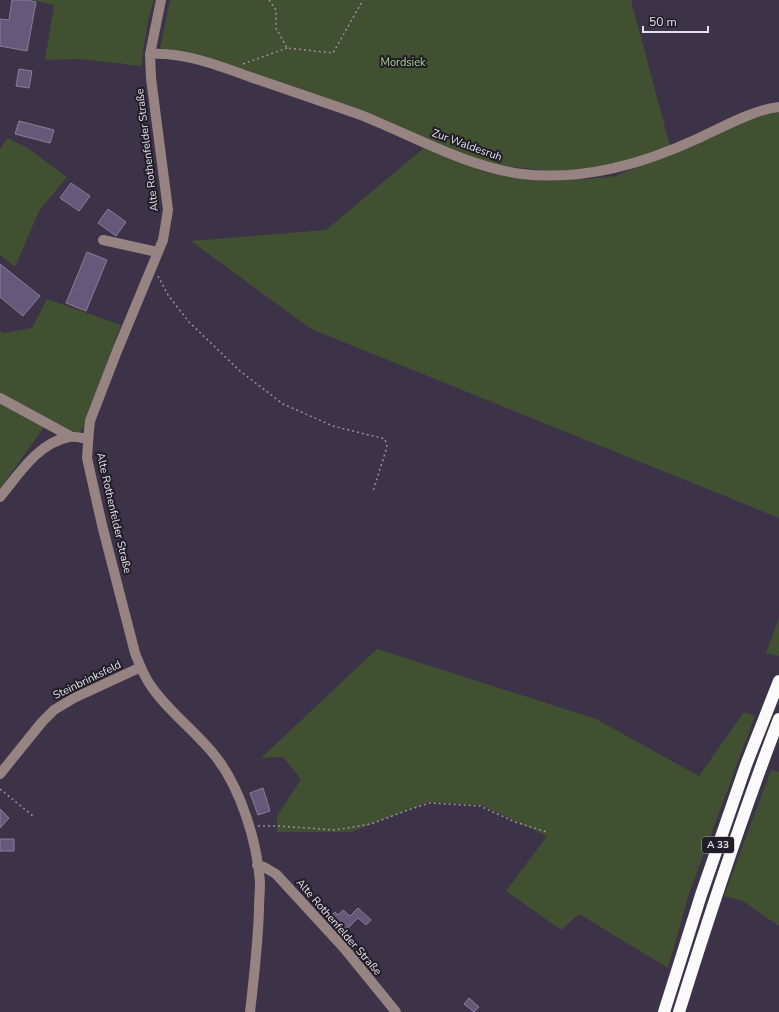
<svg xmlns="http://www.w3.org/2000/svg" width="779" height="1012" font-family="'Nunito Sans',sans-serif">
<rect width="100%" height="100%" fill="#3c3348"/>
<path fill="#405031" d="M32 0H154L148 21 141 66 80 59 45 60 54 5Z
M170 0H631L670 146 779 107V518L311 329 191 241 326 230 425 147 486 172 519 178 551 179H588L616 176 669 152 610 166 580 170 551 171 493 165 184 53 160 48Z
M7 138 26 147 67 177 39 211 15 267 0 255V150Z
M47 299 121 325 86 423 80 432 74 434 0 394V331L4 333 32 328Z
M0 402 44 427 0 489Z
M779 618V656L766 653Z
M377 649 596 719 699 776 744 712 755 716 689 894 668 968 579 914 561 930 506 891 547 836 481 805 429 802 351 832H277V816L301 779 283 757 261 758Z
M771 770 779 772V926L743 901 724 896Z"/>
<path fill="#66587b" stroke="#887f97" d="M12 0H28L36 2 27 51 0 46V19L9 20Z
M19 69 32 71 29 88 16 86Z
M19 121 54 130 50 143 15 134Z
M71 183 90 196 79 211 60 198Z
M108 209 126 222 116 236 98 223Z
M87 252 107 260 86 311 66 303Z
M0 264 40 296 23 316 0 297Z
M263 788 270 811 258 815 250 793Z
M0 809 9 818 0 828Z
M0 839H14V851H0Z
M358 908 371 920 366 925 358 918 341 935 327 920 335 912 338 915 343 910 350 916Z
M469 998 479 1007 474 1012 464 1004Z"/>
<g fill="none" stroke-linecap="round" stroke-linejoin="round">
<path stroke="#9790a1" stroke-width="1.5" stroke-dasharray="2 3" stroke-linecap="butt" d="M269 0 276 10V28L287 48 333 53 363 0
M243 64 287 48
M158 276 168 295 189 322 240 371 283 404 333 426 385 439 387 447 373 491
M0 789 33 816
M258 826H279L335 830 371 824 408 810 430 803 480 806 515 822 547 832"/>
<path stroke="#988383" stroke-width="10" d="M161 0 150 54 151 78 168 210 163 240 117 351 90 421 89 430 87 458 102 525 135 653C139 663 143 674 149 683 167 711 196 731 216 757 241 789 257 842 260 882 260 891 259 900 259 909 258 944 254 978 250 1012
M150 54C185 52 220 66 253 78 279 87 305 96 332 105 346 110 361 114 375 121 423 141 470 167 522 174 584 181 643 164 699 138 721 128 755 109 779 107
M103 240 157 252
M0 398 70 436
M0 497C19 474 38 443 69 437 75 436 82 438 88 439
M0 774 42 722 54 710 74 698 141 667
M257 865 264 867 276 874 344 948 396 1012"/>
<path stroke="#fafafa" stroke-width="12" d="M664 1012 701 895 746 765 779 681
M679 1012C710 913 742 815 779 719"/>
</g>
<g text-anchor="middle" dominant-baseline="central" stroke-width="4" stroke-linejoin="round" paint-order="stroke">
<rect fill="#211d27" stroke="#aaa6b2" stroke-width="1" x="702" y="837" width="32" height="16" rx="3"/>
<g font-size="10" font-weight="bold" fill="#e5e0ed">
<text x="718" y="845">A 33</text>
</g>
<g font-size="11" fill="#adcd91" stroke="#211d27">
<text x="403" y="62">Mordsiek</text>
</g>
<g font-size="11" fill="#e5e0ed" stroke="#211d27">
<text transform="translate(467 145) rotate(20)">Zur Waldesruh</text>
<text transform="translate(147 150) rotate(-97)">Alte Rothenfelder Straße</text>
<text transform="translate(114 513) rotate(77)">Alte Rothenfelder Straße</text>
<text transform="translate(87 680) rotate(-26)">Steinbrinksfeld</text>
<text transform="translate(339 927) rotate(49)">Alte Rothenfelder Straße</text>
</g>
</g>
<path d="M643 26v6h65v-6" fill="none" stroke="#e5e0ed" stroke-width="2"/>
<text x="649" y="26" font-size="12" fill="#e5e0ed" stroke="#211d27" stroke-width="3" paint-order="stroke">50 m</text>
</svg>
